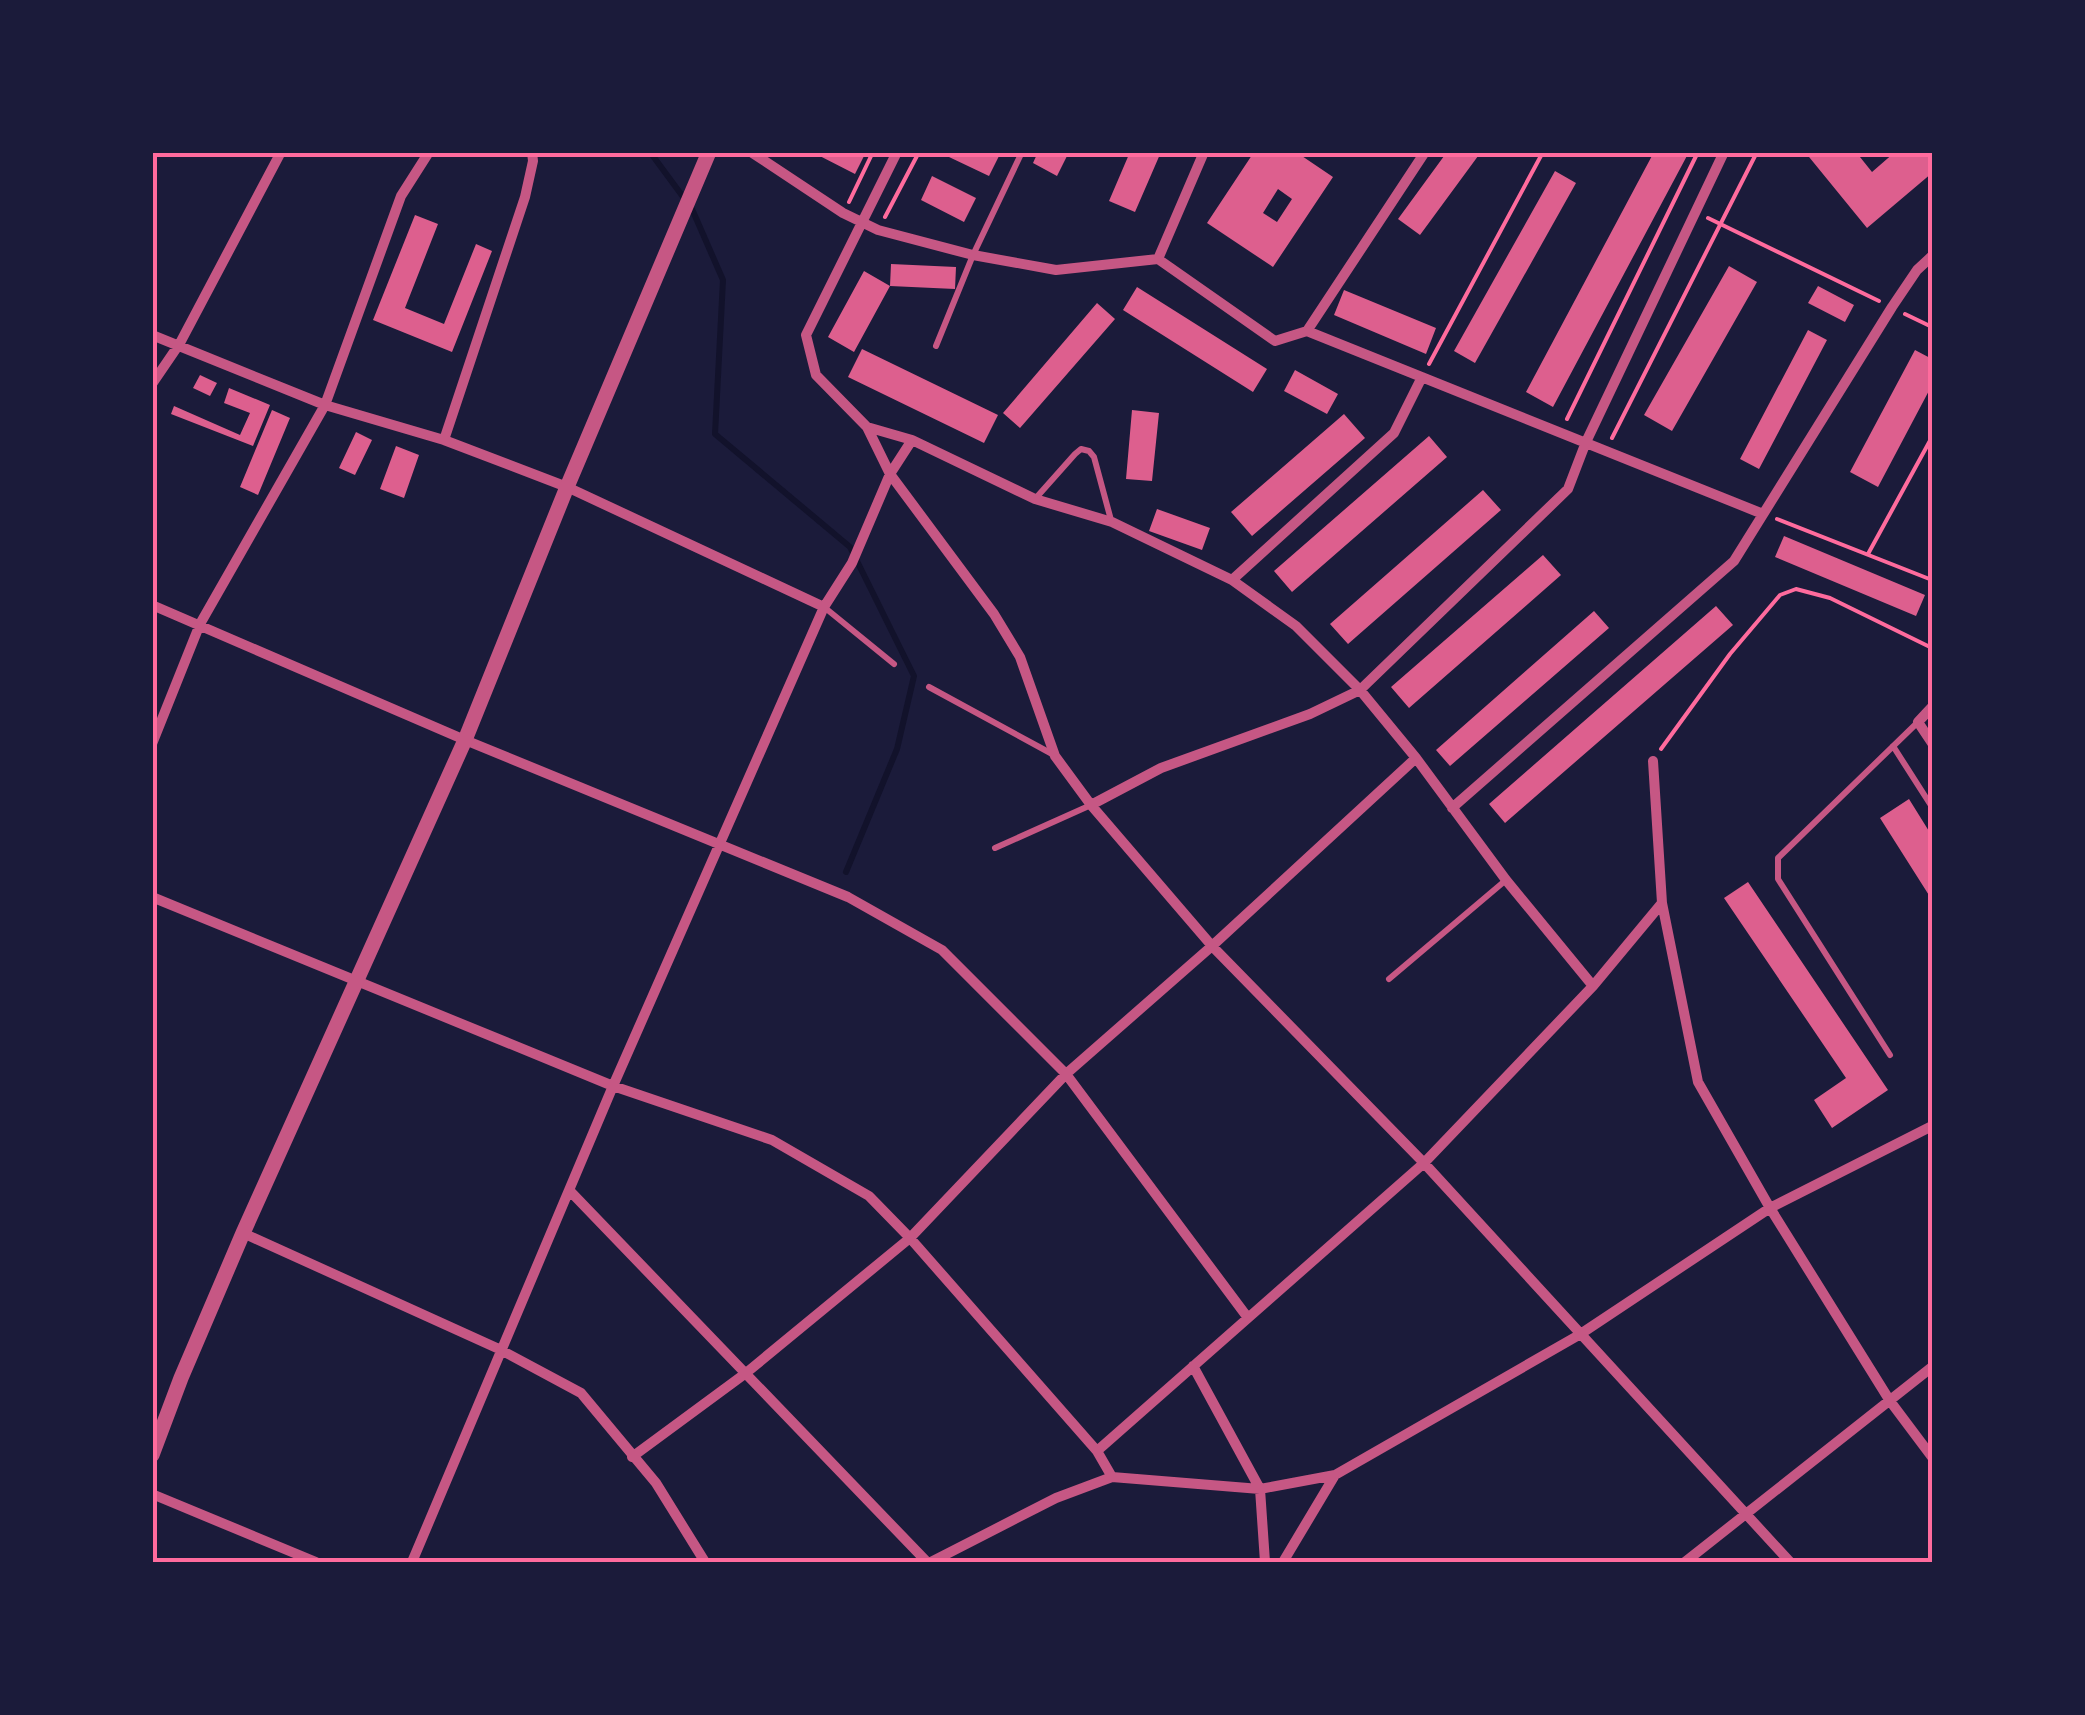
<svg xmlns="http://www.w3.org/2000/svg" width="2085" height="1715" font-family="Helvetica,sans-serif">
<rect width="100%" height="100%" fill="#1b1b3a"/>
<g fill="none" stroke-linecap="round" stroke-linejoin="round">
<path stroke="#12122b" stroke-width="6" d="M650 152 692 209 723 280 715 434 850 547 914 676 897 749 846 872"/>
</g>
<path fill="#dd5f8e" fill-rule="evenodd" d="M812 152H866L855 174Z
M952 152H998L1000 154 989 176 949 157Z
M1038 152H1069L1057 176 1033 163Z
M1130 152H1161L1135 212 1109 201Z
M1254 152H1296L1333 177 1273 267 1207 223ZM1278 189 1292 199 1277 222 1263 213Z
M1447 152H1481L1420 235 1398 219Z
M1654 152H1689L1553 407 1526 392Z
M1805 152H1856L1872 172 1895 152H1932V173L1867 228Z
M1555 171 1576 183 1475 363 1454 351Z
M932 176 976 198 964 222 921 200Z
M415 215 438 224 405 308 444 324 476 244 492 251 452 352 373 320Z
M891 264 956 267 955 289 890 286Z
M1729 266 1757 282 1672 431 1644 415Z
M864 271 890 286 854 352 828 337Z
M1818 286 1854 305 1845 322 1808 303Z
M1137 287 1267 369 1253 392 1123 310Z
M1344 290 1436 328 1426 354 1334 315Z
M1097 303 1115 319 1020 428 1003 413Z
M1808 330 1827 340 1759 469 1740 459Z
M862 349 998 415 984 443 848 377Z
M1915 350 1932 359V385L1878 487 1850 472Z
M1295 370 1338 394 1327 414 1284 391Z
M200 375 217 383 210 396 193 388Z
M229 388 270 405 253 446 171 414 174 406 240 435 250 413 224 403Z
M272 410 290 418 258 495 240 487Z
M1132 410 1159 413 1152 481 1126 479Z
M1344 414 1365 438 1252 536 1231 512Z
M356 432 372 440 355 475 339 468Z
M1429 436 1447 457 1292 592 1274 571Z
M396 446 419 455 404 498 380 489Z
M1483 490 1501 510 1348 644 1330 624Z
M1157 509 1210 528 1202 550 1149 531Z
M1784 536 1925 595 1916 616 1775 557Z
M1543 555 1561 575 1409 708 1391 687Z
M1716 606 1733 625 1505 823 1489 804Z
M1594 611 1609 628 1450 766 1436 750Z
M1909 799 1932 836V900L1880 818Z
M1748 882 1888 1090 1832 1128 1814 1100 1846 1078 1724 898Z"/>
<g fill="none" stroke-linecap="round" stroke-linejoin="round">
<path stroke="#ff6b9d" stroke-width="4" d="M849 202 873 152
M885 217 919 152
M1708 218 1879 301
M1905 314 1932 327
M1429 364 1543 152
M1567 419 1698 152
M1612 438 1757 152
M1777 519 1932 580
M1868 554 1932 437
M1661 749 1730 654 1780 595 1796 589 1830 598 1932 648"/>
<path stroke="#c65784" stroke-width="6" d="M936 346 973 255 1022 152
M1035 499 1075 454 1081 449 1089 451 1094 457 1111 520
M824 607 894 664
M929 687 1054 755
M1893 746 1932 807
M995 848 1091 805
M1389 979 1506 880
M1890 1055 1778 879V858L1917 723"/>
<path stroke="#c65784" stroke-width="10" d="M751 152 843 213 878 230 973 255 1056 270 1158 259 1275 341 1307 331 1763 514
M897 152 806 335 816 375 867 427 912 440 1035 499 1112 522 1232 580 1296 626 1360 690 1416 758 1506 880 1593 986
M1158 259 1204 152
M1307 331 1425 152
M152 335 325 405 444 440 567 487 824 607
M152 384 180 343 281 152
M867 427 890 474 994 614 1020 657 1055 756 1091 805 1212 946 1424 1163 1790 1562
M444 440 525 197 533 161 532 152
M1232 580 1394 433 1422 377
M152 605 465 740 848 897 942 950 1066 1074 1248 1318
M1932 707 1918 722 1932 743
M152 744 200 624 325 405 401 196 429 152
M1091 805 1161 768 1310 714 1360 690 1568 489 1586 442 1724 152
M1452 808 1734 561 1892 307 1917 270 1932 256
M152 897 613 1086 772 1140 869 1196 910 1238 1097 1451 1112 1477
M1662 903 1698 1082 1770 1208 1890 1401 1932 1457
M569 1190 927 1562
M243 1233 499 1349 581 1393 656 1483 705 1562
M1193 1366 1260 1489 1265 1562
M1097 1451 1424 1163 1593 986 1662 903 1653 761
M632 1457 746 1373 910 1238 1066 1074 1212 946 1416 758
M152 1494 316 1562
M412 1562 613 1086 824 607 852 563 890 474 912 440
M931 1562 1056 1498 1112 1477 1260 1489 1335 1475
M1283 1562 1335 1475 1579 1335 1770 1208 1932 1126
M1685 1562 1932 1367"/>
<path stroke="#c65784" stroke-width="15" d="M152 1455 181 1378 243 1233 465 740 567 487 709 152"/>
</g>
<rect width="2085" height="1715" fill="none" stroke="#1b1b3a" stroke-width="310"/>
<rect x="155" y="155" width="1775" height="1405" fill="none" stroke="#ff6b9d" stroke-width="4"/>
</svg>
